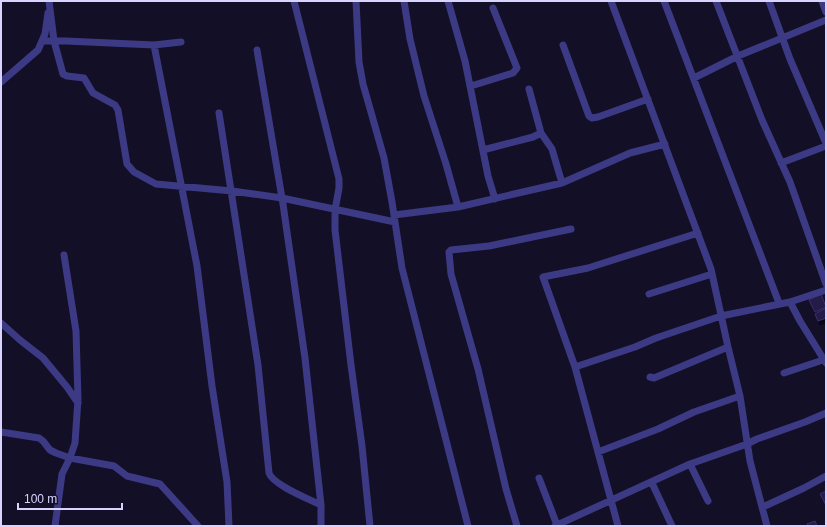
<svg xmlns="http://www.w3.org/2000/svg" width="827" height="527" font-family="Arial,sans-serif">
<defs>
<filter id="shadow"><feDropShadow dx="2" dy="4" stdDeviation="0" flood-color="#0009"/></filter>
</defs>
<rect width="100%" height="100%" fill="#130f26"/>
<path fill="#241b47" stroke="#3b2d73" filter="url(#shadow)" d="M821 294 826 307 815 312 809 300Z
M826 308V318L818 321 815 314Z
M826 491V505L820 494Z
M815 521 817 526H808L807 524Z"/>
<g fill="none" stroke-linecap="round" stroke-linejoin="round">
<path stroke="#3d3a85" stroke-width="7" d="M49 1 54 41 63 74 67 76 84 78 93 93 115 105 118 110 127 164 134 172 156 184 232 191 282 198 395 222
M294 1 339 179V188L335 210V230L351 365 362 446 370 526
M356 1 359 62 363 84 384 158 392 202 402 268 468 526
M404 1 410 39 424 96 446 164 458 207
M448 1 465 61 488 176 495 199
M611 1 711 269 728 347 740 396 750 461 767 526
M664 1 779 303
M716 1 762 120 790 182 826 284
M769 1 790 59 826 143
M822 1 826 12
M43 41H66L154 45 181 42
M154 45 197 266 212 386 227 482 229 526
M563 45 589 116 592 118 598 117 648 99
M257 50 283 204 305 358 321 505V526
M694 78 738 56 826 20
M1 82 38 50 45 34 48 13
M471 86 513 73 517 68 493 8
M529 89 541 133 552 149 562 183
M219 113 258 365 269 473C273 485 309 499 321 505
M483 150 533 137 541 133
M781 163 826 146
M394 215 458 207 562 183 630 153 665 144
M649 294 712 274
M790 302 800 321 826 363
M1 323 20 340 43 358 67 387 78 403
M575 367 635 347 656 338 721 316 790 302 826 290
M784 373 826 359
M650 377 654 378 728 347
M1 432 39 438 43 441 50 450 56 453 70 458 114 466 127 476 160 484 198 526
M598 452 658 429 694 412 740 396
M690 464 708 501
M539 478 557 525
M652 483 672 526
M763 507 804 488 826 476
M55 526 62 474 70 458 75 443 78 399 76 331 64 255
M517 526 506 489 478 369 451 274 449 252 451 250 489 246 571 229
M555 526 690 464 747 444 757 439 805 422 826 413
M618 526 575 367 543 277 588 268 698 233"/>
</g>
<rect width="827" height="527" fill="none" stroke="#d9d4ff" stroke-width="4"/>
<path d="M18 503v6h104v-6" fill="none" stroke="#d9d4ff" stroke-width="2"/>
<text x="24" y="503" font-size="12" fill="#d9d4ff" stroke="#130f26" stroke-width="3" paint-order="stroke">100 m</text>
</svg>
